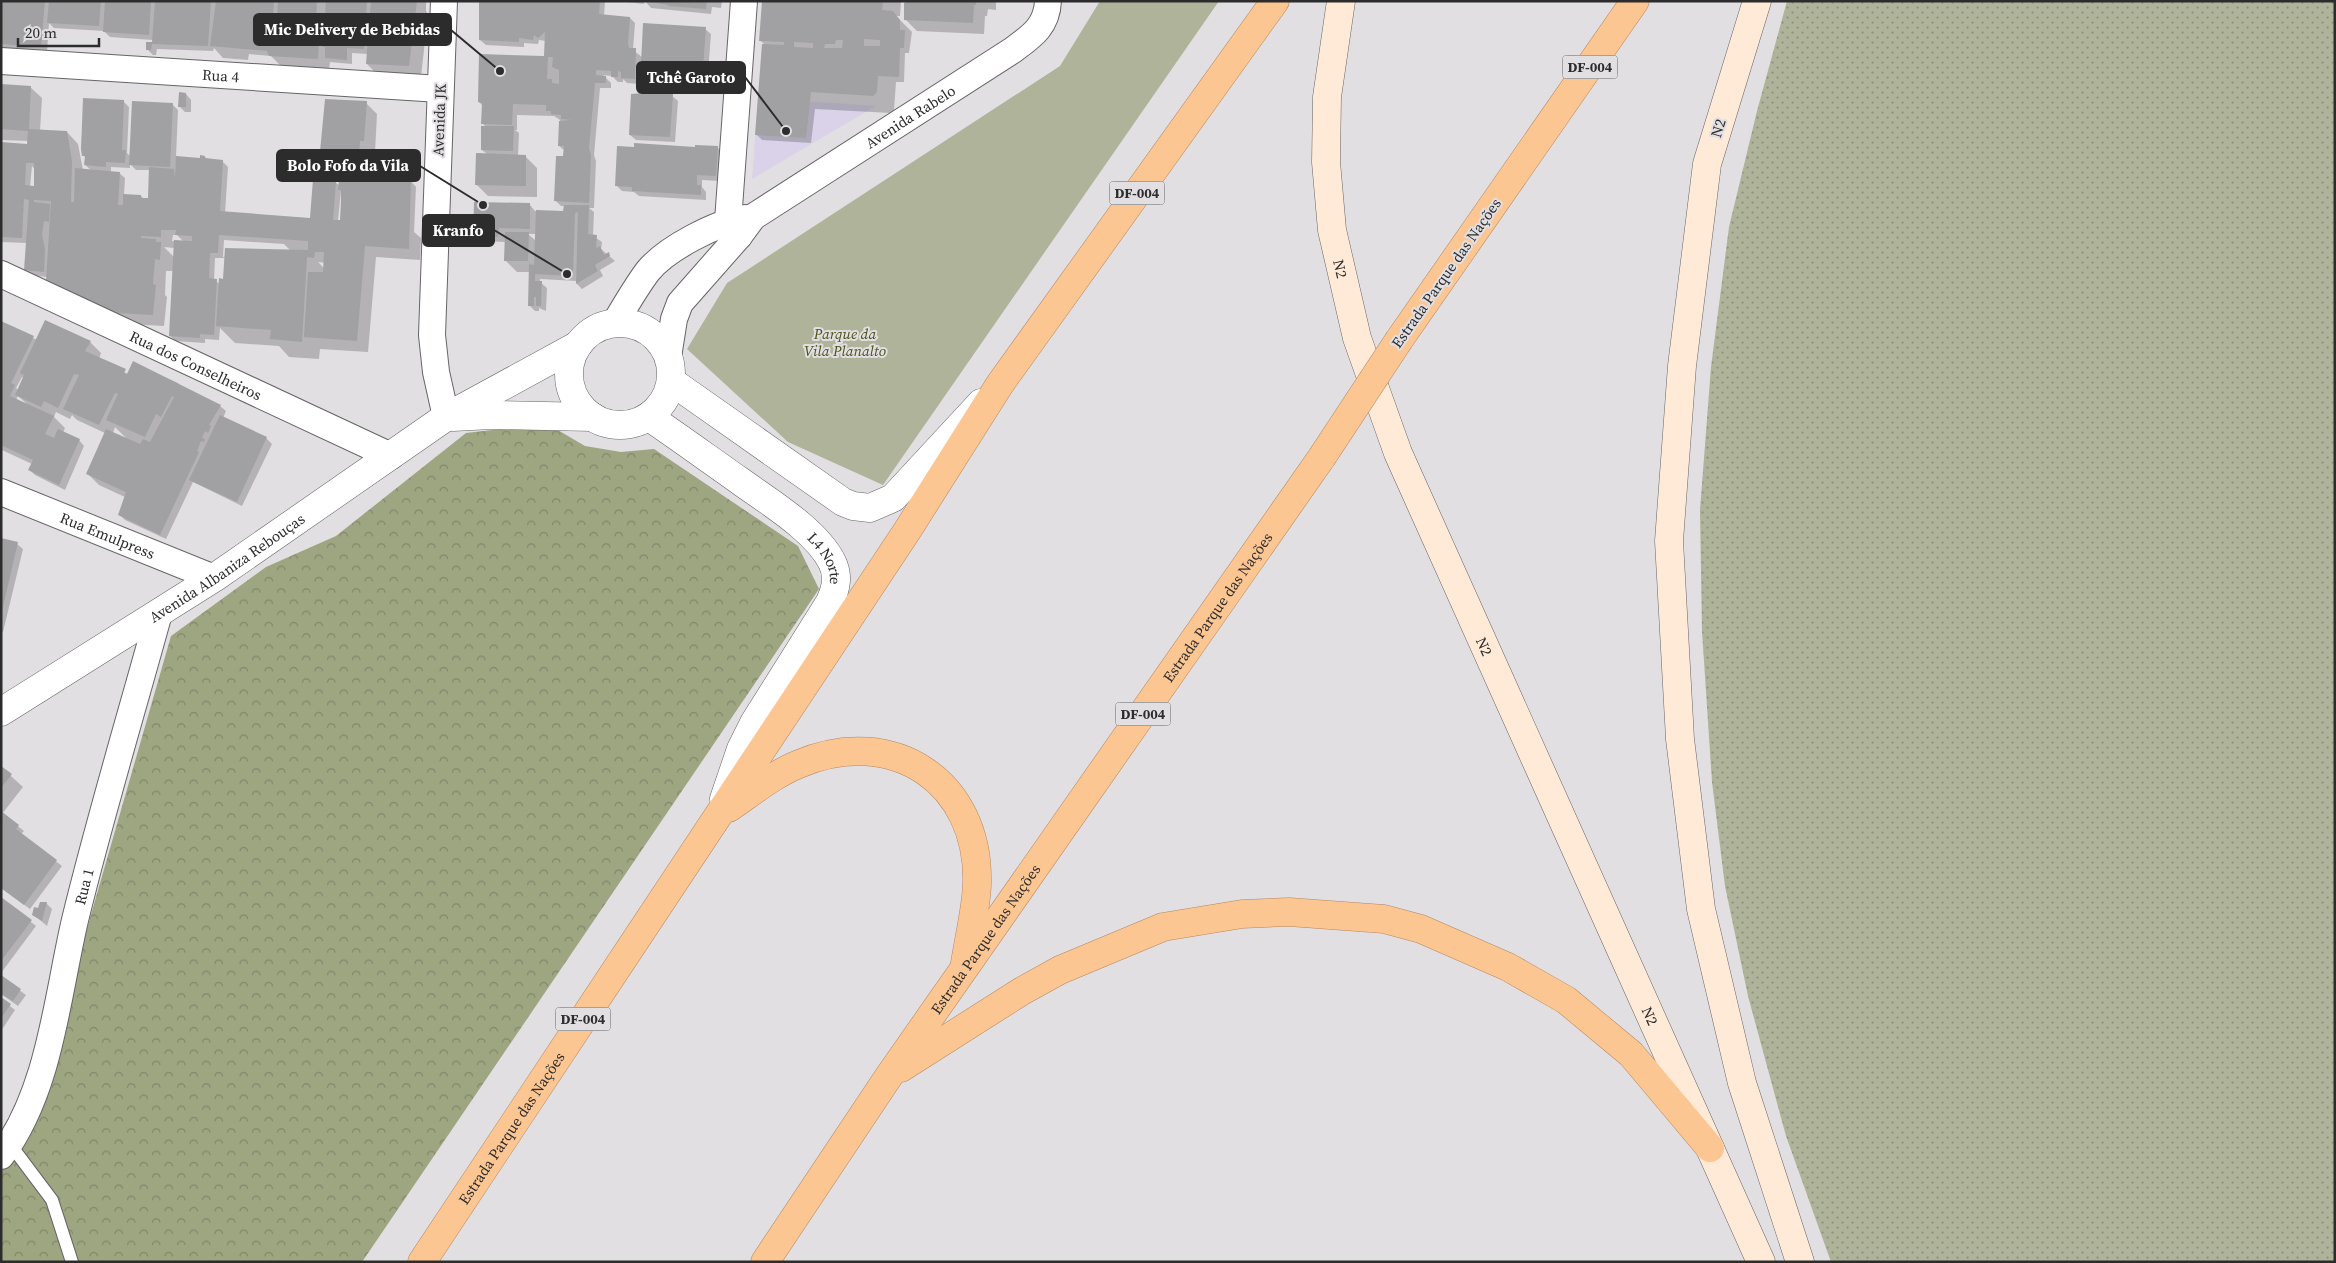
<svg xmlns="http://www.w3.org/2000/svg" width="2336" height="1263" font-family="'Source Serif 4',serif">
<defs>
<pattern id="grass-dots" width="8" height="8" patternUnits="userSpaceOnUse" patternTransform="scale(1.25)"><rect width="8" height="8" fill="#aeb39a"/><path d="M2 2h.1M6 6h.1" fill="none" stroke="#8e927e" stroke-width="1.8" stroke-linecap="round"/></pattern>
<pattern id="forest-crowns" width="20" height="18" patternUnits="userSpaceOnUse" patternTransform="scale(1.25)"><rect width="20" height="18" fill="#9ea581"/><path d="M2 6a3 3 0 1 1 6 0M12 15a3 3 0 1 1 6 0" fill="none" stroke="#81876a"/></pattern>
</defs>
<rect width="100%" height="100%" fill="#e1dfe2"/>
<path fill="#d9d2e8" d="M758 98 876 106 752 179Z"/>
<path fill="url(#grass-dots)" d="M1787 1H2335V1262H1831L1786 1136 1748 996 1725 886 1712 782 1702 631 1700 510 1711 367 1729 227 1757 111Z"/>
<path fill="url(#forest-crowns)" d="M529 426 556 429 585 446 621 452 654 449 798 546 819 589 362 1262H1V1168L59 1026 171 636 266 567 336 536 466 433Z"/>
<path fill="#aeb39a" d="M1100 1H1219L883 485 788 442 687 349 727 283 1060 66Z"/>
<path fill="#0003" fill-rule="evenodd" d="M1 1H370L372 3V1H426V11L428 14 421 77 379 76 367 64 368 54 352 53V64L330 62 329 70 282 67 271 56 249 54 248 60 223 58 214 48 213 51 157 49 156 55H153L147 49V43L153 44V40L110 37 104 31 54 28 49 23 47 52 1 49Z
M480 1H605L604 16 630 18 635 23 633 50 642 57 705 29 711 34 708 73 647 69 641 62 640 84 627 83 623 79V82H618L612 76 603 75 611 83V88H600L594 155 596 161 594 208H589L594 212 593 236 602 242 601 249 615 261 600 270 603 276 582 289 577 284V281L540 279V282L547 288 546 311 539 308V311H535L529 305 530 272H517L505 260 506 242 480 241 475 236 530 205 535 211 565 212V206H561L555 200 565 151 559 146 560 120 554 116 517 115V130H515L519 133 518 156H525L537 168V197L488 196 476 184 487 154 482 150 486 127 482 123 483 106 479 102 545 58 546 41 539 40 538 44 524 43V47L486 45 480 40ZM528 234H536V241Z
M618 1H644V4Z
M645 1H722L721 8 712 7 711 14 651 8Z
M763 1H901L900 16H896L912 32 909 53H905L904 82H896L894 110 891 113 815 109 811 143 762 140 756 134 766 46 760 40Z
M908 1H996V10L988 9 987 16H985L984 34 917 31 905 19Z
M1 85 30 87 42 98 40 131 67 132 78 144 83 170H91L85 165 86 158 83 155 124 102 129 107 127 153 131 157 172 104 178 110 176 157 201 160 205 157 208 160 222 161 228 167 225 213 311 220 335 182 340 186 341 174H337L332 167H326L321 161 366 103 377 114 375 152 364 151V166L401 168 406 173V181H411L416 187 414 232 421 238 420 260 376 257 368 352 320 349 319 359 289 357 279 346 235 343 220 328 219 340 205 339V343L176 341 170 336 173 271H166L165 295 167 297 164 326 129 324 47 277 31 275 25 270 27 243 1 242V144L27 145 29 141 1 140ZM130 164 136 170H150L149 199H144L141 196 124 195 125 178 119 173 111 172V167L130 168ZM32 166 35 170V187H30ZM341 191H342L341 221 338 220ZM173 235H177L184 242 172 241ZM224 240 284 244 291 251 223 257ZM164 247 174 248V257ZM215 258H226L224 280 220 284 214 280ZM318 262 325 263V269Z
M186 94 191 100V112H185L179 106Z
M672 96 678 101 675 142 636 140 630 135Z
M718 148 723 153 721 181 702 180V187L706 192V200L639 196 634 192 622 191 617 186 697 149Z
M1 322 37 340 90 342 101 353 99 359 128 374 133 363 178 383 183 389 220 406 226 411 223 418 266 438 272 444 242 506 193 482 166 539 125 520 119 514 127 498 99 485 87 473 105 433 77 420 72 415 70 419 56 412 54 417 65 428 63 433 79 440 84 446 65 490 35 475 30 470 32 464 2 450ZM22 377 24 378 18 390 16 388ZM18 396 27 404 16 400ZM115 427 128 440 113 433Z
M1 539 17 544 23 549 3 632 1 631Z
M1 767 23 787 2 814 24 831 21 834 62 866 30 909 1 888Z
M1 899 36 926 1 973Z
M46 903 52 909 47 926 33 914Z
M1 977 26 995 18 1006 1 994Z
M1 999 15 1010 1 1031Z"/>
<path fill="#a1a0a3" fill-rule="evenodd" d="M1 1H45L41 47 1 44Z
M49 1H101L99 26 47 23Z
M105 1H151L149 35 103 32Z
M155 1H211L208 46 152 44 151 50H146V42H152Z
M216 1H274L271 45 273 19H277L278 1H317L315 40 319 41 318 59 269 56 267 51 210 46Z
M326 1H367L364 49 347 48V60L325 58V47H323Z
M371 1H417L409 66 366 64Z
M479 1H600L599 14 630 17 628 43 629 48H636L635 79 621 78V72L618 71V77H611V71L596 70V75L606 76V83H595L589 148 591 155 589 203 554 201 556 156H563L564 146H558L559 121 572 120 561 119V115L551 114V111H546V105L513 104 512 125 481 124 482 103 478 102 479 54 544 56 545 32 538 38 534 35 533 40 519 38V42L479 40ZM548 57H553L552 67 559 70V84L552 83V79H547Z
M646 1H707L706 9 668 6V5Z
M762 1 883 2 882 10 893 11 900 20V30H905L904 48H900L899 77 878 76 877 92 873 96 811 92 806 138 755 135 762 44 784 45V42L759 41ZM864 39 880 40V46H864ZM836 40H843L842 48H824L825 44H835ZM794 42 813 43V48L794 47Z
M907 1H976V5H974L973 23 904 20V3Z
M643 23 706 27 703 68 641 64Z
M1 84 31 86 29 129 67 131 72 161 71 202H74L75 168 120 172 118 205H123V194L141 195V198H148L149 167 174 169 175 179 176 156 200 158V155L205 156V158L223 160 220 211 310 218 313 179 336 181 333 220H340L341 201V190H338L340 169H330L331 163 319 162 325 99 367 101 364 141H360L358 170H346L362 172V165L401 166 400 180H411L409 249 365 246 357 341 304 337 308 272H323L324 252H315L314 258 307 257 302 342 270 339 271 330 216 326 219 278 223 279 225 248 308 250V241L219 235 218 253H210L209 278 217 279 214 335 200 334V338L169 336 174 240 192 241V236L175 235 176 230H161V237L141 236V238L156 239V242H161L160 260 155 259 153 284 156 285 153 315 116 313 46 281 51 201 34 200V202L50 204 49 222 44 221 42 234 45 249 44 272 24 270 29 200 24 199 22 238 1 237V142L27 144 28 131 1 129ZM26 163H34V186L25 185Z
M179 92 186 93V107H178Z
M643 93 673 94 670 137 629 135 631 94Z
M83 98 124 100 122 150H126L125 163 106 162V167L84 165 85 156H82L81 149Z
M132 101 173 103 170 167 129 165Z
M481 126H514L513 151 481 150Z
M634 143 695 147V145L718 146 716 176 697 175V185H701V195L632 191V187L615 186 617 146 634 147Z
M476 153 526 155V186L475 185Z
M474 202 530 203V229L499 228 498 237 473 236Z
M564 205H589L588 234 597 235 596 248 600 246 604 255 609 252 610 256 595 265 598 271 576 284 578 212 575 213 573 276 535 274V281H542L541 306H536V297H534V306H528L529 264 534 265 536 210 563 211Z
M505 232H529L528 261H504Z
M45 320 91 341 85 351 126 369 124 373 127 374 133 361 221 405 209 425 211 426 208 433 205 431 202 438 205 439 204 442 201 441 197 451 199 452 160 535 118 515 126 492 86 474 106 429 140 444 143 439 150 442 174 397 172 396 161 417 156 414 145 437 106 420 118 394 115 393 99 425 63 409 79 375 74 374 58 408 44 401 41 407 15 395 24 375 20 373Z
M1 321 34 336 11 383 15 385 10 396 54 416 45 434 54 438 58 429 80 439 59 485 28 470 33 460 1 445Z
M220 415 267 437 237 502 189 480Z
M1 538 18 542 2 611H1Z
M1 766 12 774 1 788Z
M1 811 19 825 16 829 57 860 24 905 1 888Z
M1 897 32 920 1 961Z
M40 902H47L42 921 32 915 34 907 38 908Z
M1 975 21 989 13 1001 1 994Z
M1 997 11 1004 1 1018Z"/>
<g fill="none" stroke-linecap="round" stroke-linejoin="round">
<defs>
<path id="service" d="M10 1144 52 1200 72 1262"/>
<g id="minor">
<path d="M444 1 432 335 436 372 446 417"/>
<path id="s1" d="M1 61 440 89"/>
<path d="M739 236 728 221 744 1"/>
<path id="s2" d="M1 274 391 456"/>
<path d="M615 323C625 306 636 287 648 271 667 248 716 223 745 218"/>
<path id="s3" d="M668 357 674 319 680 303 739 236 753 217 1013 50C1032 36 1047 26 1048 1"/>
<path id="s4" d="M1 492 214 578"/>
<path id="s5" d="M1 1156C50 1091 57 997 75 920 100 817 131 715 159 613"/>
</g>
<g id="tertiary">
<circle cx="620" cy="374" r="51"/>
<path d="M671 381 843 502 853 506 870 508 893 498 981 403"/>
<path d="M453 417 491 415 593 417"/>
<path id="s6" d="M649 417C680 438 710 460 740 481 769 502 816 530 832 562 839 576 836 588 830 602L754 723 741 749 724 799"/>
<path id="s7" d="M1 712 214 578 446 417 578 345"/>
</g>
<g id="secondary">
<path id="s8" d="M1341 1 1327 97 1326 162 1332 230 1357 338 1398 453 1761 1262"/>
<path d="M1757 1 1707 164 1682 366 1669 541 1680 739 1701 909 1742 1083 1800 1262"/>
</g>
<g id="trunk">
<path d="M1399 340 1635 1"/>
<path d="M729 808C751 793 774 774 799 764 893 724 980 782 977 884 976 910 969 937 965 963"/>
<path d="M901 1068 1022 991 1060 970 1163 927 1242 914 1289 912 1384 919 1421 929 1508 967 1566 1000 1631 1054 1710 1148"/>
<path id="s9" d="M422 1262 907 531 1000 384 1275 1"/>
<path id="s10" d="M765 1262 889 1076 1322 457"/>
</g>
</defs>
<use href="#service" stroke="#666467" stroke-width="14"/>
<use href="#minor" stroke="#666467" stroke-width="28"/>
<use href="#tertiary" stroke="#666467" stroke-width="29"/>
<use href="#secondary" stroke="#666467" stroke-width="29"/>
<use href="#trunk" stroke="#b4875e" stroke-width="29"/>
<use href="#service" stroke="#fff" stroke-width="12"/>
<use href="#minor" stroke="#fff" stroke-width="26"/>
<use href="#tertiary" stroke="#fff" stroke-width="28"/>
<use href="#secondary" stroke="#feead6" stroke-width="28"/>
<use href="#trunk" stroke="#fcc693" stroke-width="28"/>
<defs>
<path id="trunk-bridge" d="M1322 457 1399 340"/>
</defs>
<use href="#trunk-bridge" stroke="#b4875e" stroke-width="29" stroke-linecap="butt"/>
<use href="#trunk-bridge" stroke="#fcc693" stroke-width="28"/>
</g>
<g text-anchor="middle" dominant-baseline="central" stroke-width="4" stroke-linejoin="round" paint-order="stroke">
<g fill="#e1dfe2" stroke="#636263" stroke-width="1">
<rect x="1562.5" y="55.5" width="55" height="23" rx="4"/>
<rect x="1109.5" y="181.5" width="55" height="23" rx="4"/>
<rect x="1115.5" y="702.5" width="55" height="23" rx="4"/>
<rect x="555.5" y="1007.5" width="55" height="23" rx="4"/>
</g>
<g font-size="14" font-weight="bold" fill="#2d2c2d">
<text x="1590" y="67">DF-004</text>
<text x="1137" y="193">DF-004</text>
<text x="1143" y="714">DF-004</text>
<text x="583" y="1019">DF-004</text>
</g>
<g font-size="15" fill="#2d2c2d" stroke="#e1dfe2">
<text stroke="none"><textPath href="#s1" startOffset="220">Rua 4</textPath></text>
<text stroke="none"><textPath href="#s3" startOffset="355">Avenida Rabelo</textPath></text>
<text transform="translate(439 120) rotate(-88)">Avenida JK</text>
<text transform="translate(1718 128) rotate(-73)">N2</text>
<text stroke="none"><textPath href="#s8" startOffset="270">N2</textPath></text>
<text transform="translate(1446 273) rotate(-55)">Estrada Parque das Nações</text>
<text stroke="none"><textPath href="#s2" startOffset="215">Rua dos Conselheiros</textPath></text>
<text stroke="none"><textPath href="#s4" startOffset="115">Rua Emulpress</textPath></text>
<text stroke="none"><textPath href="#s6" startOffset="229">L4 Norte</textPath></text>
<text stroke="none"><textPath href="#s7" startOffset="268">Avenida Albaniza Rebouças</textPath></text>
<text stroke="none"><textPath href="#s10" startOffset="796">Estrada Parque das Nações</textPath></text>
<text stroke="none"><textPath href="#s8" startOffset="675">N2</textPath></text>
<text stroke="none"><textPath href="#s5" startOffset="284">Rua 1</textPath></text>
<text stroke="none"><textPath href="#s10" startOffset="391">Estrada Parque das Nações</textPath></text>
<text stroke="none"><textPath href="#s8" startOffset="1080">N2</textPath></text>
<text stroke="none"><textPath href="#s9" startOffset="161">Estrada Parque das Nações</textPath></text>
</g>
<g font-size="15" font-style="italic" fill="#4c5319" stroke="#e1dfe2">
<text x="845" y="333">Parque da<tspan x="845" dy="17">Vila Planalto</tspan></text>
</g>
</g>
<path fill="none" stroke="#2d2c2d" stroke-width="2" d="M500 71L451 30M786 131L745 77M483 205L420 166M567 274L494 230"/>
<g fill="#2d2c2d" stroke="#e1dfe2" stroke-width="2">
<circle cx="500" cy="71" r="5"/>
<circle cx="786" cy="131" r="5"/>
<circle cx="483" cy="205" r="5"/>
<circle cx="567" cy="274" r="5"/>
</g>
<g fill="#2d2c2d" stroke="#2d2c2d" stroke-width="2">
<rect x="254" y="14" width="197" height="31" rx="5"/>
<rect x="637" y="62" width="108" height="31" rx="5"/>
<rect x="277" y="150" width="143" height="31" rx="5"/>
<rect x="423" y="215" width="71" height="31" rx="5"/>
</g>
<g font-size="16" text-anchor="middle" font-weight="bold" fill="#fff">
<text x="352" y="35">Mic Delivery de Bebidas</text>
<text x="691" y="83">Tchê Garoto</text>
<text x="348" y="171">Bolo Fofo da Vila</text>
<text x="458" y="236">Kranfo</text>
</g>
<rect width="2336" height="1263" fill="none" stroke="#2d2c2d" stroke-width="5"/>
<path d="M18 38v8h81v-8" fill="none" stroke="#2d2c2d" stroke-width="2.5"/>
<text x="25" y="38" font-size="15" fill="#2d2c2d" stroke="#e1dfe2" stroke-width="4" paint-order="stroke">20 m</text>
</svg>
